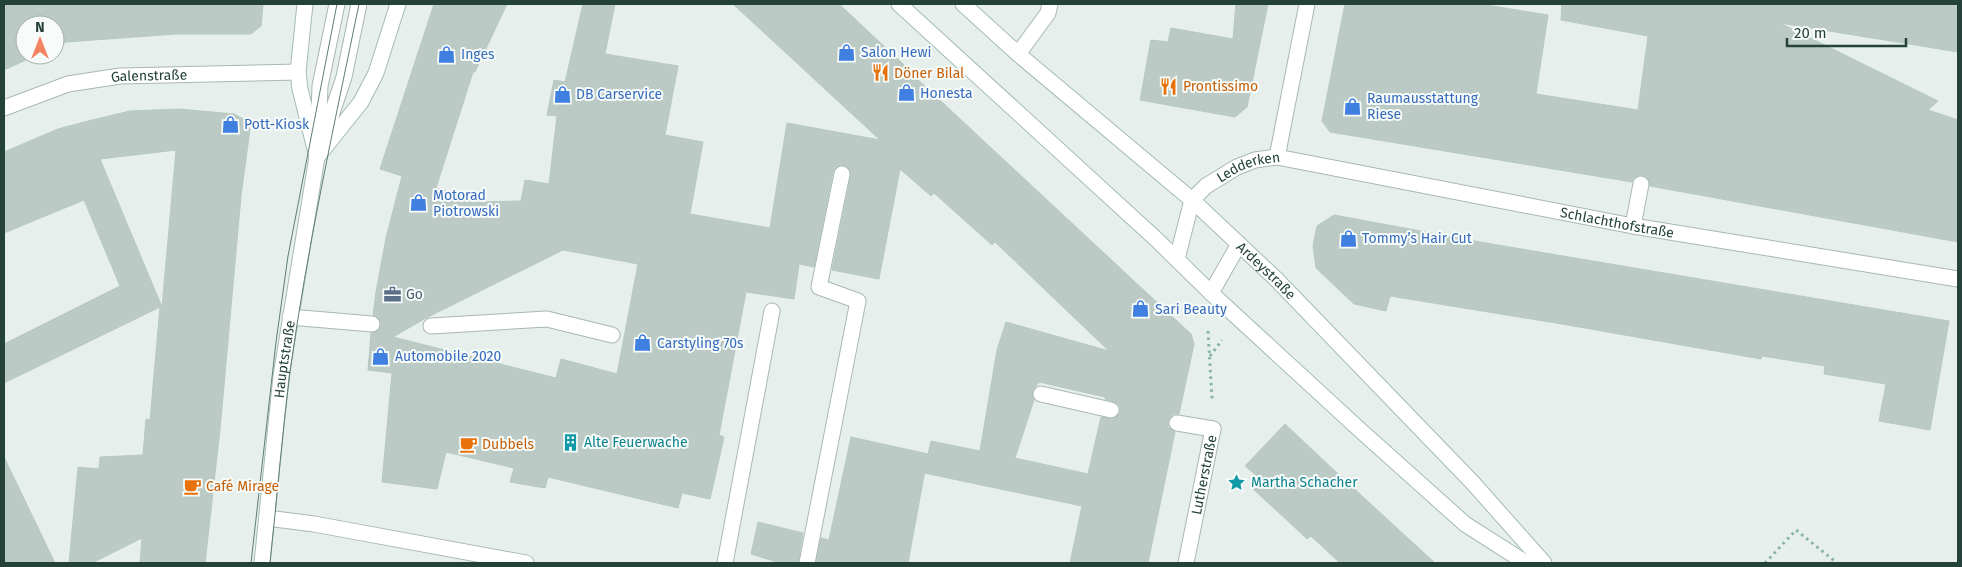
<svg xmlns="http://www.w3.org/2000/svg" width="1962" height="567" font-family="'Fira Sans',sans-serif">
<rect width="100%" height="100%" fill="#e6efeb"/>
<path fill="#bbcac4" stroke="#b8c9c2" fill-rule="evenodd" d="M4 4H263L261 26 251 34H176L66 42 55 47V25H25V55H37L4 70Z
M434 4H507L475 72H473L436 188 469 196 473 202 521 201 525 180 549 184 557 116 547 115 554 80 565 82 583 4H615L605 54 678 66 665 135 703 142 690 214 770 228 787 123 880 140 733 4H839L916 76 915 77 1191 334 1194 344 1179 414H1173L1168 421V427L1175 432 1148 563H1070L1082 506 924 473 931 441 980 451 997 350 1006 322 1109 351 995 242 992 245 934 193 931 196 900 169 879 279 832 270 851 175 848 167 840 165 833 172 814 267 799 264 794 299 746 292 719 435 724 437 710 499 682 493 678 508 548 477 545 488 510 482 514 468 446 452 437 489 382 482 392 373 368 370 371 333 376 332 381 325 380 320 373 315 376 292 386 238 402 176 380 169ZM563 250 638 264 617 374 561 359 556 378 393 337 426 318ZM1039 382 1105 397V399L1117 403 1120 407V413L1114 419 1101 417 1088 474 1015 458 1034 400 1032 391Z
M1236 4H1268L1247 107 1235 117 1140 100 1151 40 1168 42 1171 28 1233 39Z
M1345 4H1480L1548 15 1536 94 1638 110 1648 36 1561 20 1562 4H1958V52L1780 23 1938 101 1928 110 1958 120V242L1650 186 1647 177 1642 175 1634 178 1632 182 1330 132 1322 121Z
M180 109 234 114 245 120 250 129 241 196 220 430 205 563H140L142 538 92 563H69L78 467 99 469 100 457 143 455 146 419 150 420 160 307 4 383V344L120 286 84 200 4 233V152L58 129 88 121 130 111ZM176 150 162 307 100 159Z
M1334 215 1480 242 1949 321 1930 430 1879 421 1886 384 1824 374 1825 366 1762 356 1761 359 1562 324 1390 296 1386 311 1354 304 1316 268 1313 246 1317 226Z
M1285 424 1336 472 1435 563H1340L1311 536 1307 539 1289 522 1253 489 1262 480 1245 466Z
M851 437 928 454 908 563H816L821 538 829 540Z
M4 457 55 563H4Z
M758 522 803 533 798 563H780L751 554Z"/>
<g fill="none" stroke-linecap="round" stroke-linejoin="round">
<defs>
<path id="lane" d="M1018 54 1048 13 1050 4
M318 140 320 86 337 4
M318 155 344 77 359 4
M1633 226 1641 184
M290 317 372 324
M431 326 547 319 612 335
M1041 394 1111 410
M1177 423 1213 429
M267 518 314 524 526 563
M725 563 772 311
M807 563 858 301 819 287 842 174"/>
<g id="street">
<path id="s1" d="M4 108 68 84 120 76 298 72"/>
<path d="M1277 157 1307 4"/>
<path id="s2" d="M1177 259 1192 200 1206 186 1237 167 1255 160 1277 157 1633 226 1958 279"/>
<path d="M1211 293 1239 244"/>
<path id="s3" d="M1186 563 1213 429"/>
</g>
<g id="secondary">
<path d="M899 4 1157 240 1211 293 1360 430 1465 524 1526 563"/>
<path id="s4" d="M963 4 1018 54 1192 200 1276 279 1473 483 1544 563"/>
<path d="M317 157 361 102 376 73 398 4"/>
<path id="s5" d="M262 563 281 376 317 157 300 89 298 72 305 4"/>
</g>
</defs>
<use href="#lane" stroke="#a8b8b2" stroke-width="17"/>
<use href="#street" stroke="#a8b8b2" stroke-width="17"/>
<use href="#secondary" stroke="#a4bbb3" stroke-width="17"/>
<path stroke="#86b3a5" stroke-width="3" stroke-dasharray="2.5 4" stroke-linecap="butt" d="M1208 331 1212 399
M1210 356 1222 340
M1765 563 1796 530 1837 563"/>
<use href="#lane" stroke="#fff" stroke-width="15"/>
<use href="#street" stroke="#fff" stroke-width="15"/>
<use href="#secondary" stroke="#fff" stroke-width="15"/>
<path stroke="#5f7d75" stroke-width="1" d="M251 563 276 342 288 256 337 4
M270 563C277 499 282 435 290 372 307 248 334 126 359 4"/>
</g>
<defs>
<symbol id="shop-bare" viewBox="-9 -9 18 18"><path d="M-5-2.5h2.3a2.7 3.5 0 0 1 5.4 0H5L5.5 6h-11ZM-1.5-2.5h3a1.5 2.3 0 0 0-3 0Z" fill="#3f7fe0" stroke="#f7fbf9" stroke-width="2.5" paint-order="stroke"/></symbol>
<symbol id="restaurant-bare" viewBox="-9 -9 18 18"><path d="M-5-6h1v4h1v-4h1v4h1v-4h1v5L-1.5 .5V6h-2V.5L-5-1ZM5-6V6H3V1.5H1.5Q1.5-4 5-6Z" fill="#e8710a" stroke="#f7fbf9" stroke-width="2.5" paint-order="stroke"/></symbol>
<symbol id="office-bare" viewBox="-9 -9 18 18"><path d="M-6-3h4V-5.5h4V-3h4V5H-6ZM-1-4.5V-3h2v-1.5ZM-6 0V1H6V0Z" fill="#5c6f8a" stroke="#f7fbf9" stroke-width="2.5" paint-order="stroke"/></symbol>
<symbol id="building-bare" viewBox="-9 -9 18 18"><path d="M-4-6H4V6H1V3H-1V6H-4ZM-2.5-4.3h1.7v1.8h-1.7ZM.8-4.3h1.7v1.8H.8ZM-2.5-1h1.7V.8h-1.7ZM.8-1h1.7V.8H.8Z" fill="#0f9aa8" stroke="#f7fbf9" stroke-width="2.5" paint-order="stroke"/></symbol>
<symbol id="cafe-bare" viewBox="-9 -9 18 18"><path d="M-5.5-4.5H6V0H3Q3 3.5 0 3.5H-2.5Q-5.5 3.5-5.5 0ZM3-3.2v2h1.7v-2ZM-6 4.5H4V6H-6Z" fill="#e8710a" stroke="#f7fbf9" stroke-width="2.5" paint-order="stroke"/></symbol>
<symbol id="sight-bare" viewBox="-9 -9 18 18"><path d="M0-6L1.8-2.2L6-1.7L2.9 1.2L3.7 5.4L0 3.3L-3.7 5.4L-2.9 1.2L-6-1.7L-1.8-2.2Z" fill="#0f9aa8" stroke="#f7fbf9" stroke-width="2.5" paint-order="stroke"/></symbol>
</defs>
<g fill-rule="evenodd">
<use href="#shop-bare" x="834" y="40" width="25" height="25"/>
<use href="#shop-bare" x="434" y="42" width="25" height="25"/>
<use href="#restaurant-bare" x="868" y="60" width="25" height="25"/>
<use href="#restaurant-bare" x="1156" y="74" width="25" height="25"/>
<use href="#shop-bare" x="894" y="80" width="25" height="25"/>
<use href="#shop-bare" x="550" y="82" width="25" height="25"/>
<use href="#shop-bare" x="1340" y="94" width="25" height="25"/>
<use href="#shop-bare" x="218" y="112" width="25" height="25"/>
<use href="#shop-bare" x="406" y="190" width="25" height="25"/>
<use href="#shop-bare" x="1336" y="226" width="25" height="25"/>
<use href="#office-bare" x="380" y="282" width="25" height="25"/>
<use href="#shop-bare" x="1128" y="296" width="25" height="25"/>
<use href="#shop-bare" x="630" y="330" width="25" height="25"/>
<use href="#shop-bare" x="368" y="344" width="25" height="25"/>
<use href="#building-bare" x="558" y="430" width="25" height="25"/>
<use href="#cafe-bare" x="456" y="432" width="25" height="25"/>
<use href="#sight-bare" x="1224" y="470" width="25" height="25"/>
<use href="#cafe-bare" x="180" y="474" width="25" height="25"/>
</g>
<g text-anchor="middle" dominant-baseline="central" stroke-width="4" stroke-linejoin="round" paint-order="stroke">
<g font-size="14" fill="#366cbe" stroke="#f7fbf9" text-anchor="start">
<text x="861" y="52">Salon Hewi</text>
<text x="461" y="54">Inges</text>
<text x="920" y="93">Honesta</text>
<text x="576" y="94">DB Carservice</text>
<text x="1367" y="98">Raumausstattung<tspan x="1367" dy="16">Riese</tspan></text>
<text x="244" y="124">Pott-Kiosk</text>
<text x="433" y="195">Motorad<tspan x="433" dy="16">Piotrowski</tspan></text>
<text x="1362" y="238">Tommy’s Hair Cut</text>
<text x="1155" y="309">Sari Beauty</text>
<text x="657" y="343">Carstyling 70s</text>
<text x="395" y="356">Automobile 2020</text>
</g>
<g font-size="14" fill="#c56008" stroke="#f7fbf9" text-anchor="start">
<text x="894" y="73">Döner Bilal</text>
<text x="1183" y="86">Prontissimo</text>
<text x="482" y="444">Dubbels</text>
<text x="206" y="486">Café Mirage</text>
</g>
<g font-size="14" fill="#24423a" stroke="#f7fbf9">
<text stroke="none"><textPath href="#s1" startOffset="150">Galenstraße</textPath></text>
<text stroke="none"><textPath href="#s2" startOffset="128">Ledderken</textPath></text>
<text stroke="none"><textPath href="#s2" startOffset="505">Schlachthofstraße</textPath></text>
<text stroke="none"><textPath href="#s4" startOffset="404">Ardeystraße</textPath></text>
<text stroke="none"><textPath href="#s5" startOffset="205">Hauptstraße</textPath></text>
<text stroke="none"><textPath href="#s3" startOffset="90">Lutherstraße</textPath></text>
</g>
<g font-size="14" fill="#4e5e75" stroke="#f7fbf9" text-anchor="start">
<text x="406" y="294">Go</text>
</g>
<g font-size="14" fill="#0d838f" stroke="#f7fbf9" text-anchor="start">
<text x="584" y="442">Alte Feuerwache</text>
<text x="1251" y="482">Martha Schacher</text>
</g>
</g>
<rect width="1962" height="567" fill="none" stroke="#24423a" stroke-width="10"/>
<g transform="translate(40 40)"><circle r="24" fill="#f7fbf9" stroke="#a3b1ad"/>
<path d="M0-4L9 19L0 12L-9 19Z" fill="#f4845f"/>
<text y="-8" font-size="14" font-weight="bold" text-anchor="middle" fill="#24423a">N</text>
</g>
<path d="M1787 38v8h119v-8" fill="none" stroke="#24423a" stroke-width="2.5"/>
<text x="1794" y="38" font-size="15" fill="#24423a" stroke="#f7fbf9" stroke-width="4" paint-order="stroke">20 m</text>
</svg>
